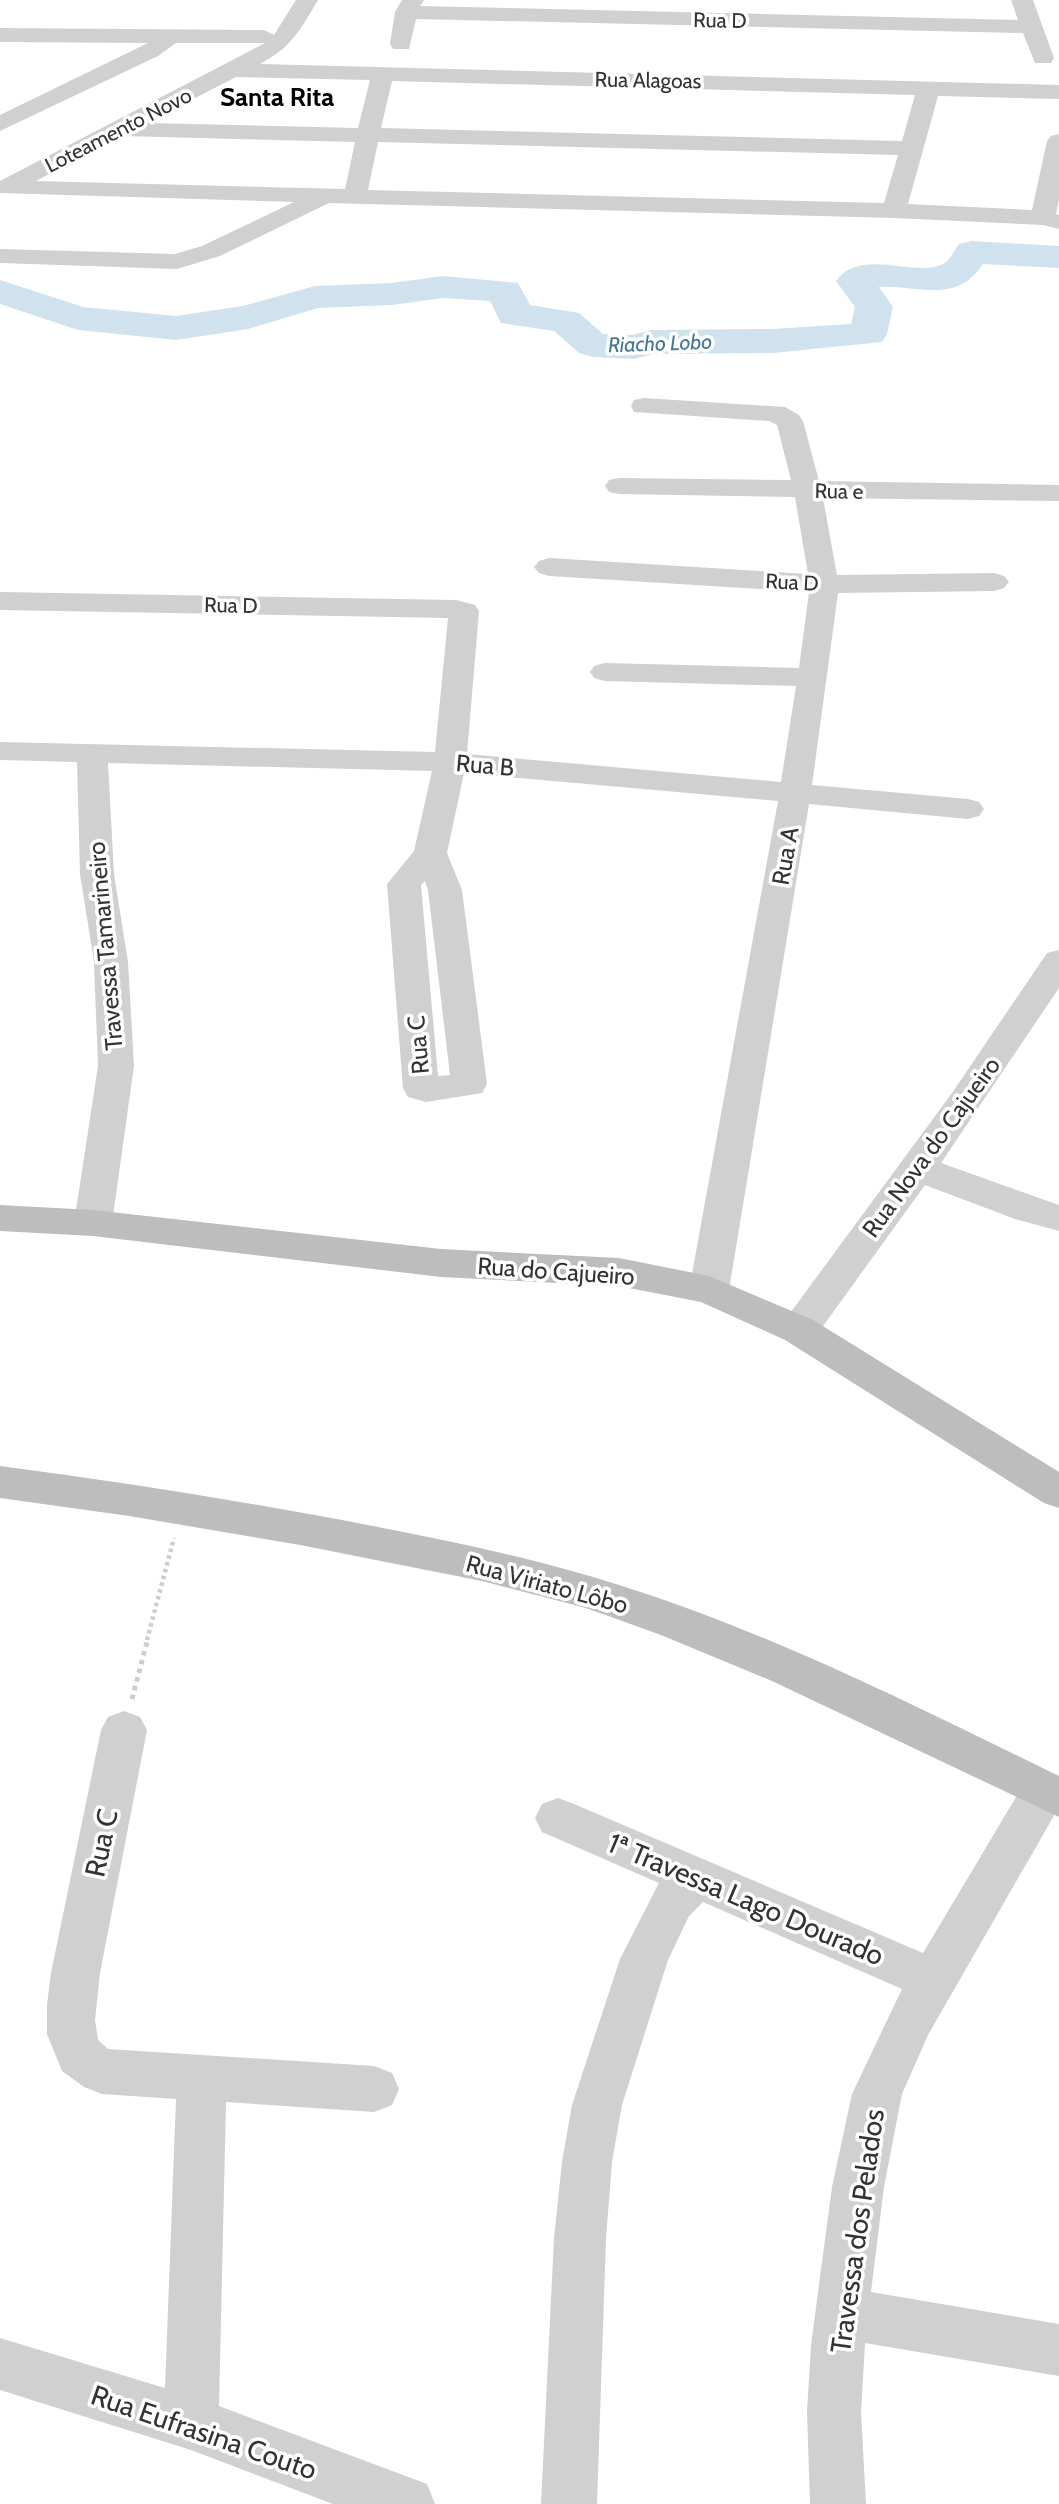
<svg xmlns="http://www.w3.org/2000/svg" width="1059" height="2504" font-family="Cabin,sans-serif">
<rect width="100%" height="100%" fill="#fff"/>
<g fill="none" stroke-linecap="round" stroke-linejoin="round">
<path fill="#cfe2ee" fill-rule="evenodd" d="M972 241 1059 246V268L983 264C956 305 918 285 879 287L893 307 887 334 882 342 773 353 653 354 634 359 593 357 579 353 554 331 501 323 490 301 443 298 392 305 318 308 248 329 176 340 78 330 0 304V280L83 307 176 316 243 306 315 286 392 283 443 276 518 283 530 305 579 313 603 334 632 335 651 330 773 329 851 324 855 307 836 281C861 245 921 281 946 262 951 258 955 249 959 244Z"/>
<path stroke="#cdcdcd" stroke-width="4.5" stroke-dasharray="3.5 3.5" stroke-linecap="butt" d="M147 1640 174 1538"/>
<path stroke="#cdcdcd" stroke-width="5" stroke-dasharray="4.5 4.5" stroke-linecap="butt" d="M132 1699 148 1638"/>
<path fill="#d0d0d0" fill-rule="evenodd" d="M296 0H318C300 30 292 47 260 64L1059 85V99L938 96 908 204 1032 210 1047 141 1051 136 1059 134V199L1056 214 1059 215V229L1043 225 894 218 329 203 220 256 177 269 0 263V249L175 254 202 246 294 202 0 193V181L265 43H176L158 56 0 131V115L148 43 0 42V28L264 30 274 35ZM236 77 370 80 358 128 147 123ZM392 81 915 95 902 141 381 128ZM122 136 355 142 345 189 36 181ZM378 142 898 155 884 203 368 190Z
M402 0H424L420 6 1018 20 1011 0H1033L1054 58 1051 63H1035L1023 33 416 19 409 49H393L390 44 395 12Z
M644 398 785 407 799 415 803 421 819 481 1059 485V501L823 498 837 575 994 573 1004 576 1009 582 1004 588 994 591 838 593 812 785 968 799 979 802 984 809 979 816 968 819 809 804 729 1290 723 1300 709 1304 695 1300 689 1290 778 801 464 773 447 853 462 890 487 1084 482 1093 426 1102 408 1097 403 1088 387 884 414 851 432 771 108 763 114 874 128 962 134 1066 112 1223 106 1232 93 1236 80 1232 74 1223 98 1066 94 962 80 874 77 762 0 760V742L435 752 448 618 0 610V592L456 600 475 605 479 611 467 754 781 782 796 686 605 681 594 678 590 672 594 666 605 663 799 668 809 592 549 576 539 573 534 567 539 561 549 558 808 574 795 497 619 494 609 492 605 486 609 480 619 478 791 480 777 425 769 421 634 412 631 406 634 400ZM425 881 428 890 450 1075 438 1076 421 885Z
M1059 950V988L941 1163 1059 1205V1231L1015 1219 925 1185 813 1340 799 1344 785 1340 779 1330 785 1320 952 1093 1047 953Z
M124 1711 140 1717 147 1730 100 1973 95 2020 98 2040 108 2049 374 2066 392 2073 399 2089 392 2105 374 2112 226 2102 219 2406 427 2484 435 2504H333L191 2450 0 2390V2338L165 2388 176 2099 102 2094 84 2087 62 2071 47 2034V2005L51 1973 101 1730 108 1717Z
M1044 1772 1059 1777V1807L928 2035 902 2094 884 2187 871 2292 1059 2324V2376L865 2343 861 2412 866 2504H810L807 2412 811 2345 832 2187 852 2094 902 1989 703 1902 689 1916 668 1960 622 2105 612 2162 606 2238 597 2504H541L554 2238 562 2162 572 2105 620 1959 659 1883 542 1832 535 1818 542 1804 558 1798 574 1804 923 1953 1028 1777Z"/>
<path fill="#bdbdbd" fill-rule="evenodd" d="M0 1205 93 1210 441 1249 619 1258 709 1276 813 1320 1059 1472V1508L1044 1503 785 1340 701 1302 619 1286 441 1277 93 1236 0 1231Z
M0 1466C115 1481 228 1499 342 1520 435 1538 528 1556 619 1585 772 1633 915 1706 1059 1776V1817L772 1681 661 1635 586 1608 482 1581 300 1545 129 1516 0 1498Z"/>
</g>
<g text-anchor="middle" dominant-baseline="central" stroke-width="7" stroke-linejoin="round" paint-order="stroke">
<g font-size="21" fill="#333" stroke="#fff">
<text transform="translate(720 20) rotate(1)">Rua D</text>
<text transform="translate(648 80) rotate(1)">Rua Alagoas</text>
<text transform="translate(118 130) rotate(-27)">Loteamento Novo</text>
<text transform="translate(839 491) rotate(1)">Rua e</text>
<text transform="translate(792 582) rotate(3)">Rua D</text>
<text transform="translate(231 605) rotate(1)">Rua D</text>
</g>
<g font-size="21" font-style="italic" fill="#3f7597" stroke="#fff">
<text transform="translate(660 343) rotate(-2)">Riacho Lobo</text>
</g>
<g font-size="24" fill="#333" stroke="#fff">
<text transform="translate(485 765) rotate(5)">Rua B</text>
<text transform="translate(785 856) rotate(-80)">Rua A</text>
<text transform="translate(105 946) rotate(-95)">Travessa Tamarineiro</text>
<text transform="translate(418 1045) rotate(-95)">Rua C</text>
<text transform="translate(931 1147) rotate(-54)">Rua Nova do Cajueiro</text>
<text transform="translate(556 1271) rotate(4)">Rua do Cajueiro</text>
<text transform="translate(547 1584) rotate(15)">Rua Viriato Lôbo</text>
</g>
<g font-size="26" font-weight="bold" fill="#000" stroke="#fff">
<text x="277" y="97">Santa Rita</text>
</g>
<g font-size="28" fill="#333" stroke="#fff">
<text transform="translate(101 1843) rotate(-78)">Rua C</text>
<text transform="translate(746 1899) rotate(23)">1ª Travessa Lago Dourado</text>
<text transform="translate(857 2231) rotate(-82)">Travessa dos Pelados</text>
<text transform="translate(204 2432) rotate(19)">Rua Eufrasina Couto</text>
</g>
</g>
</svg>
